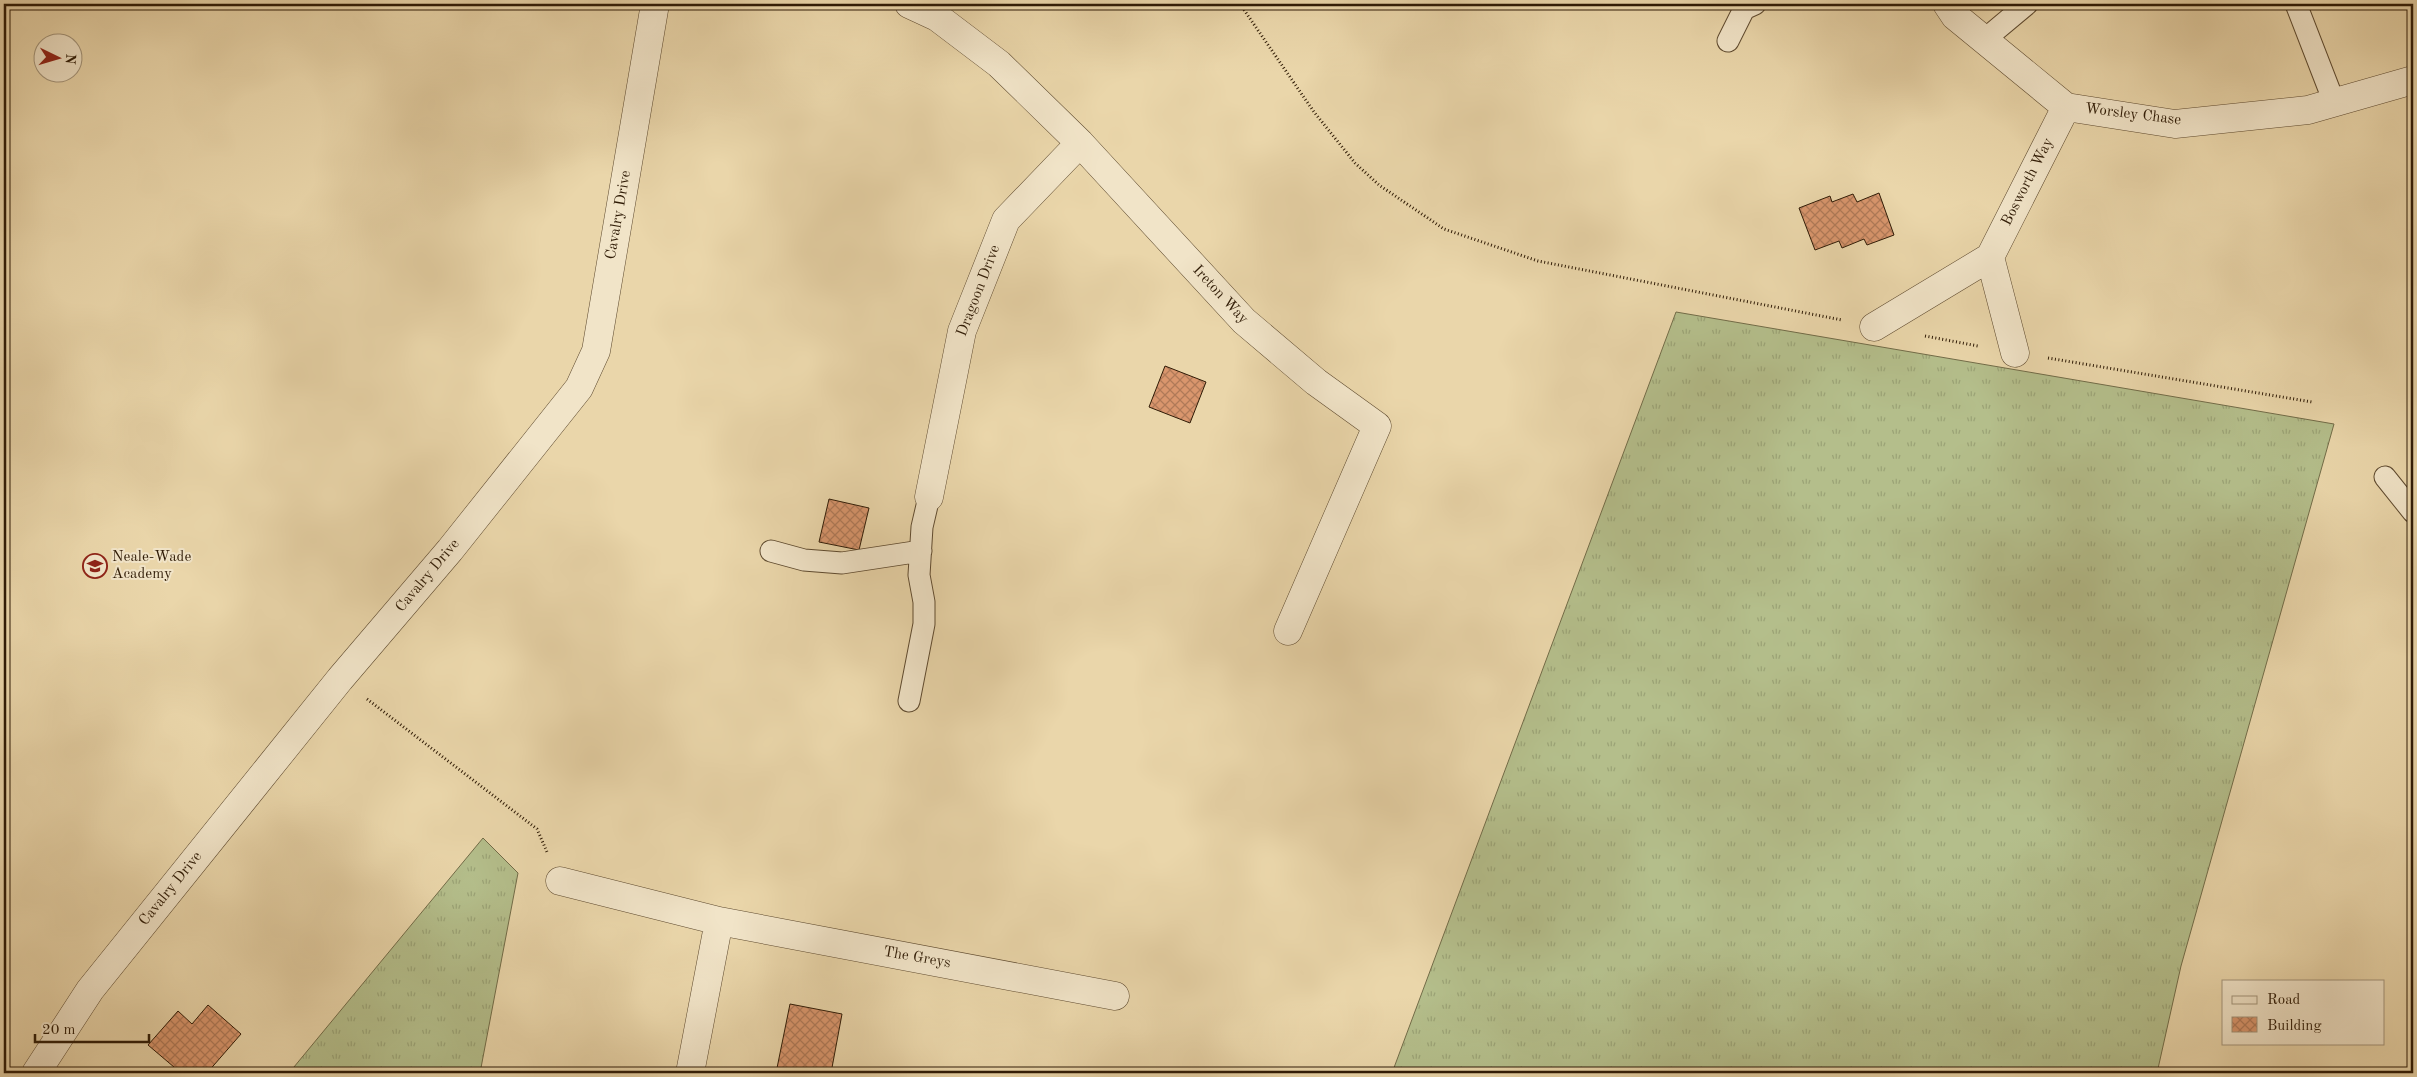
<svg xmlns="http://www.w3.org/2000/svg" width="2417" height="1077" font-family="'Old Standard TT',serif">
<defs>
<pattern id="grass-tufts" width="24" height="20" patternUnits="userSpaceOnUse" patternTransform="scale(1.25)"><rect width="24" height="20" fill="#b4be8b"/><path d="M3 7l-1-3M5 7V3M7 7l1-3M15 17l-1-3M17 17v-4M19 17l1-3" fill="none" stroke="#9ba376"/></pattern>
<pattern id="building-cross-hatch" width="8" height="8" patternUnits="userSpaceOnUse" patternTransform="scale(1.25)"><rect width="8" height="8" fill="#d9966d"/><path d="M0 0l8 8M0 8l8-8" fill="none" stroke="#b07a58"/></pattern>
</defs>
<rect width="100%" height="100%" fill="#ead6aa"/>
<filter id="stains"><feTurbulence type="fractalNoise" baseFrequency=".004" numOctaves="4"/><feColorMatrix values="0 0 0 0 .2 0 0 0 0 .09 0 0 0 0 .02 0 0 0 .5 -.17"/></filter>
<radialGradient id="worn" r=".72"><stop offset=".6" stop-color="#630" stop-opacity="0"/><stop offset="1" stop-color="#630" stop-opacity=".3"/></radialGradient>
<path fill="url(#grass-tufts)" stroke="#726c48" d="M1676 312 2334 424 2181 966 2157 1073H1392Z
M483 838 518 873 480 1073H289Z"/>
<path fill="url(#building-cross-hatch)" stroke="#2f1b06" d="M1879 193 1894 235 1867 245 1864 239 1842 248 1839 241 1815 250 1799 208 1830 196 1832 202 1853 194 1857 202Z
M1165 366 1206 382 1190 423 1149 407Z
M829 499 869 508 859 550 819 542Z
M790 1004 842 1014 831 1073H776Z
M208 1005 241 1034 207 1073H181L148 1045 178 1011 192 1024Z"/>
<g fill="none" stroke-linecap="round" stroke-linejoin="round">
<defs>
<path id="lane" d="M2296 4 2334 102
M1984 40 2027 4
M1728 41 1744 9 1755 4
M2385 477 2413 512
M771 551 804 560 842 563 921 551
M909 701 924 624V602L919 575 922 527 929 497"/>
<path id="street" d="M909 4 937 17 999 64 1080 143 1244 321 1316 382 1377 426 1288 631
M1947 4 1955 16 2066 107 2175 124 2308 110 2413 80
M1874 327 1990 257
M2015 353 1990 257 2066 107
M929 497 962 331 1006 220 1080 143
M560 881 719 921 1115 996
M36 1073 90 990 340 679 450 550 579 388 596 351 655 4
M690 1073 719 921"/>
</defs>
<use href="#lane" stroke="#5e4a2f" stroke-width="23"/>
<use href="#street" stroke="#5e4a2f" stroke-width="29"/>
<path stroke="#2f1b06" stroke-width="3" stroke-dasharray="1 2.5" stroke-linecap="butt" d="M1240 4 1314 112 1355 163 1379 185 1444 229 1538 261 1842 320
M1925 336 1978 346
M2048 358 2312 402
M367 699 537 829 547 852"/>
<use href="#lane" stroke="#f1e4c8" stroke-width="21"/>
<use href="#street" stroke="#f1e4c8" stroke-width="28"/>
</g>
<defs>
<symbol id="school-ring" viewBox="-11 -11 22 22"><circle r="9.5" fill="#f1e4c8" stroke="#8f2418" stroke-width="1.5"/><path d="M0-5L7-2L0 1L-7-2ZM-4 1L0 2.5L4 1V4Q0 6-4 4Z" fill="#8f2418"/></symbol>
</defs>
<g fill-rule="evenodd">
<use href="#school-ring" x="81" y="552" width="28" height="28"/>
</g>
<g text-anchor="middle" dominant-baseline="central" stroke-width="4" stroke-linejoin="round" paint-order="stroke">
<g font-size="15" fill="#2f1b06" stroke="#f1e4c8">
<text transform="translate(2133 115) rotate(7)">Worsley Chase</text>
<text transform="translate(2028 182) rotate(-63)">Bosworth Way</text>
<text transform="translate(619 215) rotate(-80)">Cavalry Drive</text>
<text transform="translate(979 291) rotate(-69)">Dragoon Drive</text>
<text transform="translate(1220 295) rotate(47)">Ireton Way</text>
<text transform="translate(428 576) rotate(-50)">Cavalry Drive</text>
<text transform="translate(171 889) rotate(-51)">Cavalry Drive</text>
<text transform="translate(917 958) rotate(10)">The Greys</text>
</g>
<g font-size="15" fill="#2f1b06" stroke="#f1e4c8" text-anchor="start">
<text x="112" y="557">Neale-Wade<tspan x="112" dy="17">Academy</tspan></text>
</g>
</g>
<rect width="2417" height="1077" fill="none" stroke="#ead6aa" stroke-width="20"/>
<rect x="5" y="5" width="2407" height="1067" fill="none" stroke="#2f1b06" stroke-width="2.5"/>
<rect x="10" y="10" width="2397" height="1057" fill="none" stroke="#2f1b06"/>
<rect x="2222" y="980" width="162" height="65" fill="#f1e4c8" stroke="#a3947a"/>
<rect x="2232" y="996" width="25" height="8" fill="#f1e4c8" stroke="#a3947a"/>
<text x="2267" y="1004" font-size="15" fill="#2f1b06">Road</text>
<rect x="2232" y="1017" width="25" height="15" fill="url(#building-cross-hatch)" stroke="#a3947a"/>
<text x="2267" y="1030" font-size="15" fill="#2f1b06">Building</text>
<g transform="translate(58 58) rotate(95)"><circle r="24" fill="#f1e4c8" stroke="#a3947a"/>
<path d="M0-4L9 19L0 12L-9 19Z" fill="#8f2418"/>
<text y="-8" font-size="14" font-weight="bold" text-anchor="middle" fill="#2f1b06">N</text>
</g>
<path d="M35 1034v8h114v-8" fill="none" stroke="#2f1b06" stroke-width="2.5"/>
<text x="42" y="1034" font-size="15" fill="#2f1b06" stroke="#f1e4c8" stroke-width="4" paint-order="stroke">20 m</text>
<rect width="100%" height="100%" filter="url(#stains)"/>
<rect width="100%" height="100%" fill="url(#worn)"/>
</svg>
